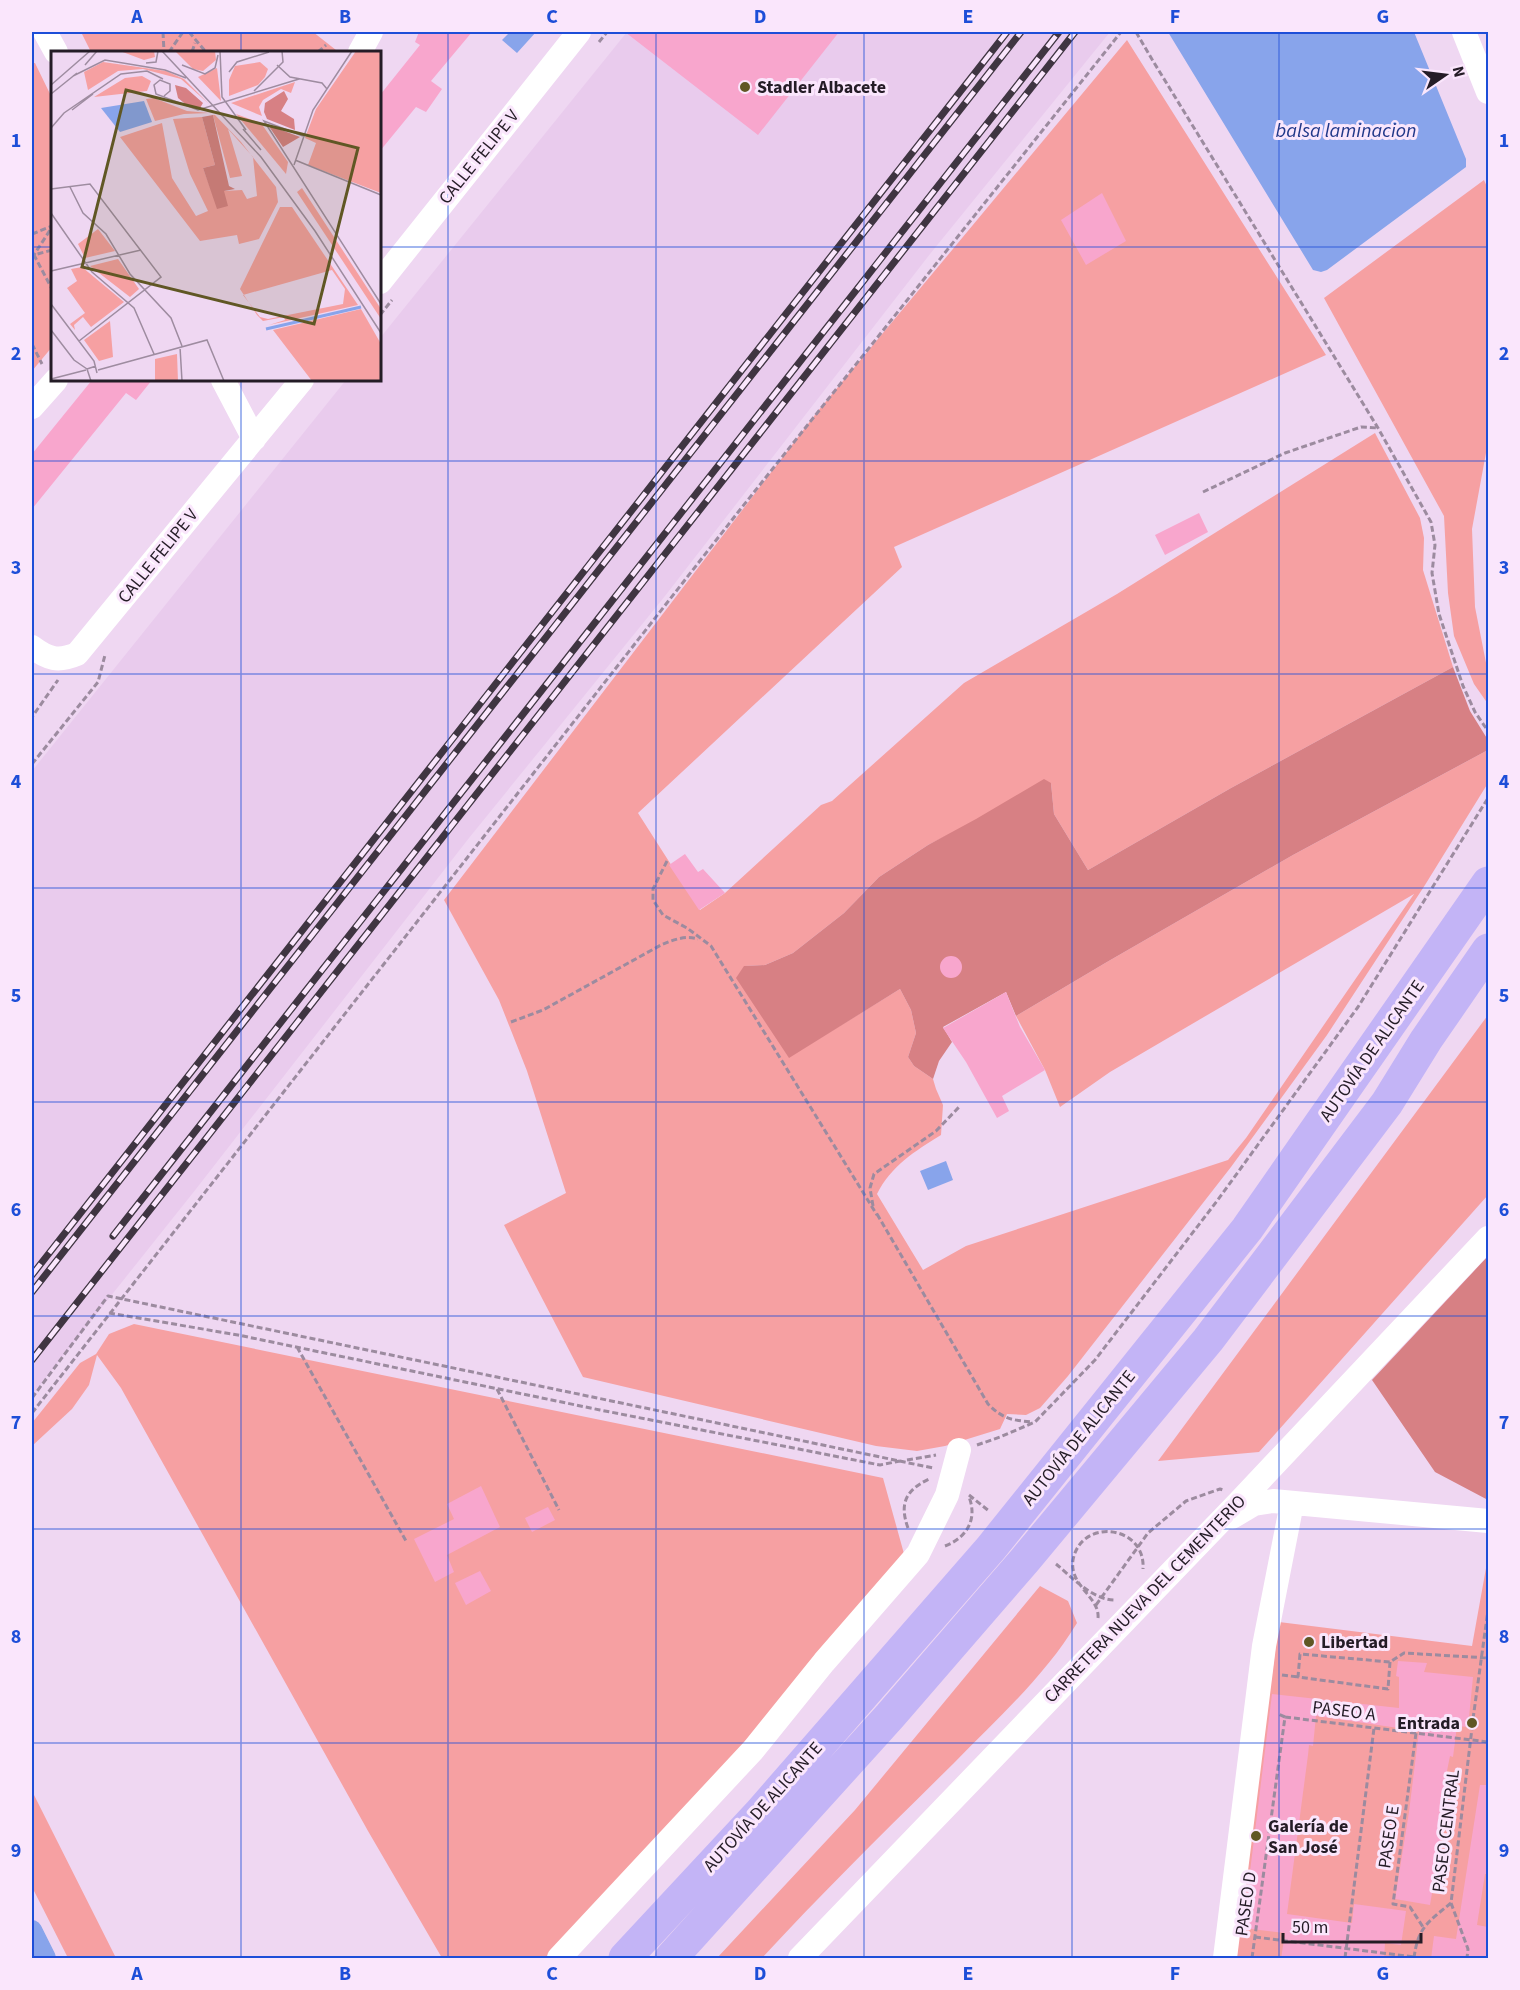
<svg xmlns="http://www.w3.org/2000/svg" width="1520" height="1990" font-family="'Source Sans 3',sans-serif">
<rect width="100%" height="100%" fill="#efd7f2"/>
<path fill="#e9cbed" d="M627 32H1110L930 254 665 596 469 838 196 1189 32 1395V771L346 380H380V338Z"/>
<path fill="#f6a0a2" d="M81 32H313L336 50 334 52H91Z
M1127 40 1326 355 894 547 902 567 638 813 700 910 725 893 821 805 832 801 964 683 1117 594 1375 433 1420 518 1424 538 1423 570 1453 667 1231 788 1088 870 1054 814 1051 783 928 845 879 877 844 913 793 953 765 965 745 966 789 1057 900 989 911 1010 916 1033 908 1057 914 1066 933 1079 936 1089 943 1105 941 1135C915 1151 891 1166 877 1194L923 1270 966 1246 1228 1160 1246 1138 1414 894 1110 1072 1060 1107 1045 1070 1016 1016 1107 962 1293 855 1488 750V783L1425 885 1327 1035 1231 1167 1068 1376 1040 1408 1026 1415 1007 1414 1000 1429 945 1446 917 1451 876 1446 583 1377 504 1225 566 1193 527 1071 499 1000 444 900 818 411Z
M32 63H35L52 98V347L32 371Z
M1484 180 1488 189V442L1472 529 1475 607 1488 673V704L1474 684 1454 636 1448 593 1444 516 1324 298Z
M1488 1015V1195L1259 1452 1158 1461Z
M134 1324 883 1478 911 1579 568 1958H442L368 1831 121 1388 97 1355 89 1385 72 1409 32 1446V1423L80 1363 96 1354 109 1334Z
M1488 1557V1958H1234L1279 1622 1472 1646Z
M1040 1586 1068 1601 1077 1623C1045 1676 997 1719 954 1763 889 1827 824 1891 762 1958H717L855 1810Z
M32 1791 116 1958H68L32 1887Z"/>
<path fill="#d78084" d="M1453 667 1470 711 1488 740V750L1293 855 1107 962 1016 1016 1006 992 943 1027 952 1042 939 1061 933 1079 914 1066 908 1057 916 1033 911 1010 900 989 789 1058 736 978 744 966 765 965 793 953 844 913 879 877 928 845 976 819 1044 779 1051 783 1054 814 1088 870 1231 788Z
M1488 1256V1500L1435 1472 1372 1380Z"/>
<path fill="#88a4eb" d="M510 32H536L517 53 502 40Z
M1168 32H1414L1466 159V167L1327 270 1321 272 1313 270Z
M946 1161 953 1180 928 1190 920 1171Z"/>
<g fill="none" stroke-linecap="round" stroke-linejoin="round">
<path stroke="#88a4eb" stroke-width="20" d="M32 1930 46 1958"/>
</g>
<path fill="#f8a6cd" d="M419 32H472L431 81 442 89 426 112 416 107 380 151V95L420 45 415 42Z
M625 32H839L758 135Z
M1102 193 1126 241 1086 265 1061 220Z
M92 380H152L136 400 126 393 32 509V454Z
M1199 513 1208 532 1165 555 1155 535Z
M685 854 698 872 703 869 725 893 699 910 669 865Z
M940 967a11 11 0 1 1 22 0a11 11 0 1 1-22 0Z
M1006 992 1020 1027 1045 1070 1002 1096 1009 1111 997 1118 966 1062 943 1028Z
M481 1486 500 1527 447 1555 454 1572 435 1582 414 1539 454 1519 447 1504Z
M548 1507 555 1520 532 1532 525 1518Z
M480 1571 491 1591 466 1605 455 1583Z
M1398 1661 1427 1663 1424 1672 1473 1677 1468 1727 1457 1726 1453 1757 1450 1756 1444 1786 1450 1787 1430 1905 1395 1899 1409 1812 1419 1731 1316 1716 1313 1746 1309 1745 1308 1755 1287 1914 1352 1923 1354 1904 1406 1911 1401 1945 1385 1943 1384 1959H1281L1285 1933 1243 1928 1272 1694 1399 1708V1677L1396 1676Z
M1480 1785H1488V1874H1485L1477 1925 1488 1927V1959H1431L1434 1936 1456 1939Z"/>
<g fill="none" stroke-linecap="round" stroke-linejoin="round">
<path stroke="#9c8b9f" stroke-width="3" stroke-dasharray="6 3" stroke-linecap="butt" d="M163 32 164 52
M189 32 206 52
M1136 32 1153 61 1378 428 1431 522 1435 545 1432 573 1439 614 1463 686 1475 712 1488 731
M599 42 607 32
M169 52 183 32
M192 52 195 43
M318 52 326 45
M32 234 52 226
M52 250 34 255 52 289
M32 258 52 227
M380 315 392 300
M32 344 42 364
M1203 492 1285 453 1361 427 1378 428
M32 739V717L58 680
M32 764 98 682 105 655
M667 861 653 889V900L663 915 687 928 711 946 877 1215
M511 1022 543 1010 661 945C673 940 685 935 698 939
M873 1206 870 1188 874 1174 936 1131 960 1106
M877 1214 988 1404C1003 1419 1011 1420 1032 1422
M109 1313 238 1335 600 1410 880 1465 900 1461
M297 1347 406 1541
M497 1389 559 1510
M32 1398 108 1296 933 1468
M32 1413 739 511 1121 32
M977 1445 1000 1437 1035 1422 1095 1360 1217 1201 1358 1007 1488 798
M907 1460 936 1455
M969 1495 989 1511
M908 1528C899 1503 906 1490 929 1479
M945 1546C966 1538 978 1520 969 1497
M1056 1564C1072 1577 1092 1600 1115 1600
M1096 1605 1148 1533 1186 1501 1220 1489 1223 1490
M1098 1618C1100 1597 1069 1586 1073 1560 1081 1517 1146 1525 1143 1569
M1390 1662 1388 1689 1298 1677 1300 1654 1390 1662 1404 1653 1488 1658
M1282 1675 1298 1677
M1285 1717 1488 1742
M1473 1719 1488 1610
M1416 1733 1393 1904 1410 1907 1423 1927
M1451 1903 1468 1949 1467 1958
M1255 1937 1414 1957
M1252 1958 1285 1717 1278 1714
M1345 1958 1374 1728
M1414 1958C1418 1927 1428 1922 1451 1903L1472 1728"/>
<path stroke="#fff" stroke-width="24" d="M45 32 56 52
M1464 32 1488 92
M360 52 371 32
M380 282 579 32
M223 380 254 439
M32 407 56 380
M32 647C48 659 58 662 77 654L302 380
M1232 1517 1254 1504 1273 1501 1488 1521
M559 1958 753 1750 824 1662 918 1554 947 1495 959 1450
M800 1958 1239 1502 1488 1238
M1225 1958 1264 1646 1292 1503"/>
<path stroke="#c3b4f6" stroke-width="33" d="M625 1958 759 1814 991 1548 1247 1229 1488 883
M671 1958 890 1716 1025 1560 1208 1340 1387 1103 1426 1040 1488 950"/>
<defs>
<path id="rail" d="M113 1236 1059 32
M32 1275 1007 32
M32 1292 1021 32
M32 1360 1075 32"/>
</defs>
<use href="#rail" stroke="#3f3541" stroke-width="7"/>
<use href="#rail" stroke="#fae6fc" stroke-width="4.5" stroke-dasharray="14" stroke-linecap="butt"/>
</g>
<path fill="none" stroke="#1d4ed8" stroke-width="1.5" stroke-opacity="0.55" d="M241 32V52M448 32V1958M656 32V1958M864 32V1958M1072 32V1958M1279 32V1958M32 247H52M380 247H1488M241 380V1958M32 461H1488M32 674H1488M32 888H1488M32 1102H1488M32 1316H1488M32 1529H1488M32 1743H1488"/>
<g fill="#605724" stroke="#fae6fc" stroke-width="2">
<circle cx="745" cy="87" r="6"/>
<circle cx="1309" cy="1642" r="6"/>
<circle cx="1472" cy="1723" r="6"/>
<circle cx="1256" cy="1836" r="6"/>
</g>
<g text-anchor="middle" dominant-baseline="central" stroke-width="6" stroke-linejoin="round" paint-order="stroke">
<g font-size="18" font-weight="bold" fill="#241c26" stroke="#fae6fc" text-anchor="start">
<text x="757" y="87">Stadler Albacete</text>
<text x="1321" y="1642">Libertad</text>
<text x="1460" y="1723" text-anchor="end">Entrada</text>
<text x="1268" y="1826">Galería de<tspan x="1268" dy="21">San José</tspan></text>
</g>
<g font-size="18" fill="#241c26" stroke="#fae6fc">
<text transform="translate(479 157) rotate(-51)">CALLE FELIPE V</text>
<text transform="translate(158 556) rotate(-51)">CALLE FELIPE V</text>
<text transform="translate(1372 1051) rotate(-55)">AUTOVÍA DE ALICANTE</text>
<text transform="translate(1079 1438) rotate(-51)">AUTOVÍA DE ALICANTE</text>
<text transform="translate(1145 1599) rotate(-46)">CARRETERA NUEVA DEL CEMENTERIO</text>
<text transform="translate(1344 1711) rotate(7)">PASEO A</text>
<text transform="translate(763 1807) rotate(-48)">AUTOVÍA DE ALICANTE</text>
<text transform="translate(1446 1831) rotate(-83)">PASEO CENTRAL</text>
<text transform="translate(1389 1837) rotate(-82)">PASEO E</text>
<text transform="translate(1246 1904) rotate(-82)">PASEO D</text>
</g>
<g font-size="20" font-style="italic" fill="#213889" stroke="#fae6fc">
<text x="1346" y="131">balsa laminacion</text>
</g>
</g>
<g transform="translate(51 51)">
<rect width="330" height="330" fill="#efd7f2"/>
<path d="M69 0H103L104 6 93 9ZM124 0H164L165 9 152 20 142 18ZM305 0H330V142L257 114 265 92 254 87 265 58ZM52 11 115 20 133 28 158 53 130 28 92 18 67 20 37 39 33 21ZM209 11 217 18 214 26 207 34 178 45V29L184 15ZM166 17 170 50 147 26ZM91 25 100 30 96 40 43 46 74 27ZM244 31 240 42 230 38 212 49 208 56 211 65 180 52ZM103 47 136 60 158 62 133 63 104 70 95 48ZM185 63 210 72 237 111 235 123ZM162 64H164L190 91 225 136 227 151 208 188 188 193 186 184 149 190 69 86 111 72 121 127 145 165 157 160 139 123 122 68 151 66 164 114 152 117 166 155 173 140 191 139 196 148 206 145 202 106 177 78 191 125 179 127ZM251 137 330 258V268L246 141ZM229 156H241L307 254 218 274 234 269 233 266 212 270 206 264 189 238ZM281 219 294 238 292 253 217 268 209 266 192 244ZM47 178 64 200 34 207 27 193ZM67 208 88 238 79 246 39 215ZM31 216 73 251 40 276 32 266 23 274 24 279 19 273 34 262 16 237 26 230 20 218ZM310 258 330 293V330H261L222 279ZM59 270 62 306 48 310 33 289ZM126 303 127 330H104V308Z" fill="#f6a0a2" fill-rule="evenodd"/>
<path d="M124 34 135 37 152 52 149 57 138 56 127 47ZM233 40 237 48 230 60 243 68 244 79 216 68 213 61 214 52ZM162 64 178 135 184 138 173 140 177 155 166 158 152 117 164 114 151 66ZM217 74 249 86 232 96Z" fill="#d78084"/>
<path d="M93 50 101 71 69 81 50 57Z" fill="#88a4eb"/>
<path fill="none" stroke="#88a4eb" stroke-width="3" d="M215 278 310 256"/>
<path fill="none" stroke="#9e8ca0" stroke-width="1.5" d="M111 0 210 106 264 180 330 282M169 0 171 46 195 79M95 12 105 11 107 0M34 14 46 0M131 14 154 23 164 17 167 4M226 14 239 26 271 32 276 38M178 21 186 11 218 1M22 25 54 9 114 19 135 27M0 34 39 0M203 40 232 11 231 0M0 43 26 22M113 45 119 40V33L109 29 103 34 105 43 147 59 248 28M21 59 42 43M0 77 13 62 70 23 96 20 112 28M192 78 210 99M252 85 213 70 330 253M244 109 330 144M243 114 262 59 301 0M19 136 32 162 55 183 79 223 120 267 131 295M0 138 39 133 110 226 28 290M0 162 41 221 83 257 103 303M0 220 90 199M0 253 43 310 46 322M0 279 23 309 36 318M129 296 131 330M47 319 156 289 173 330M0 328 35 319M40 330 36 318 45 315"/>
<path fill="#605724" fill-opacity="0.15" stroke="#605724" stroke-width="3" d="M75 39 307 97 263 273 31 216Z"/>
<rect width="330" height="330" fill="none" stroke="#241c26" stroke-width="3"/>
</g>
<rect width="1520" height="1990" fill="none" stroke="#fae6fc" stroke-width="66"/>
<g transform="translate(1445 75) rotate(76)" stroke="#fae6fc" stroke-width="4.5" paint-order="stroke">
<path d="M0-4.5L10 22L0 15L-10 22Z" fill="#241c26"/>
<text y="-9" font-size="16" font-weight="bold" text-anchor="middle" fill="#241c26">N</text>
</g>
<path d="M1283 1933v9h138v-9" fill="none" stroke="#241c26" stroke-width="3"/>
<text x="1292" y="1933" font-size="18" fill="#241c26" stroke="#fae6fc" stroke-width="4.5" paint-order="stroke">50 m</text>
<rect x="33" y="33" width="1454" height="1924" fill="none" stroke="#1d4ed8" stroke-width="2"/>
<g font-size="20" text-anchor="middle" font-weight="bold" fill="#1d4ed8">
<text x="137" y="23">A</text>
<text x="345" y="23">B</text>
<text x="552" y="23">C</text>
<text x="760" y="23">D</text>
<text x="968" y="23">E</text>
<text x="1175" y="23">F</text>
<text x="1383" y="23">G</text>
<text x="16" y="147">1</text>
<text x="1504" y="147">1</text>
<text x="16" y="360">2</text>
<text x="1504" y="360">2</text>
<text x="16" y="574">3</text>
<text x="1504" y="574">3</text>
<text x="16" y="788">4</text>
<text x="1504" y="788">4</text>
<text x="16" y="1002">5</text>
<text x="1504" y="1002">5</text>
<text x="16" y="1216">6</text>
<text x="1504" y="1216">6</text>
<text x="16" y="1429">7</text>
<text x="1504" y="1429">7</text>
<text x="16" y="1643">8</text>
<text x="1504" y="1643">8</text>
<text x="16" y="1857">9</text>
<text x="1504" y="1857">9</text>
<text x="137" y="1980">A</text>
<text x="345" y="1980">B</text>
<text x="552" y="1980">C</text>
<text x="760" y="1980">D</text>
<text x="968" y="1980">E</text>
<text x="1175" y="1980">F</text>
<text x="1383" y="1980">G</text>
</g>
</svg>
